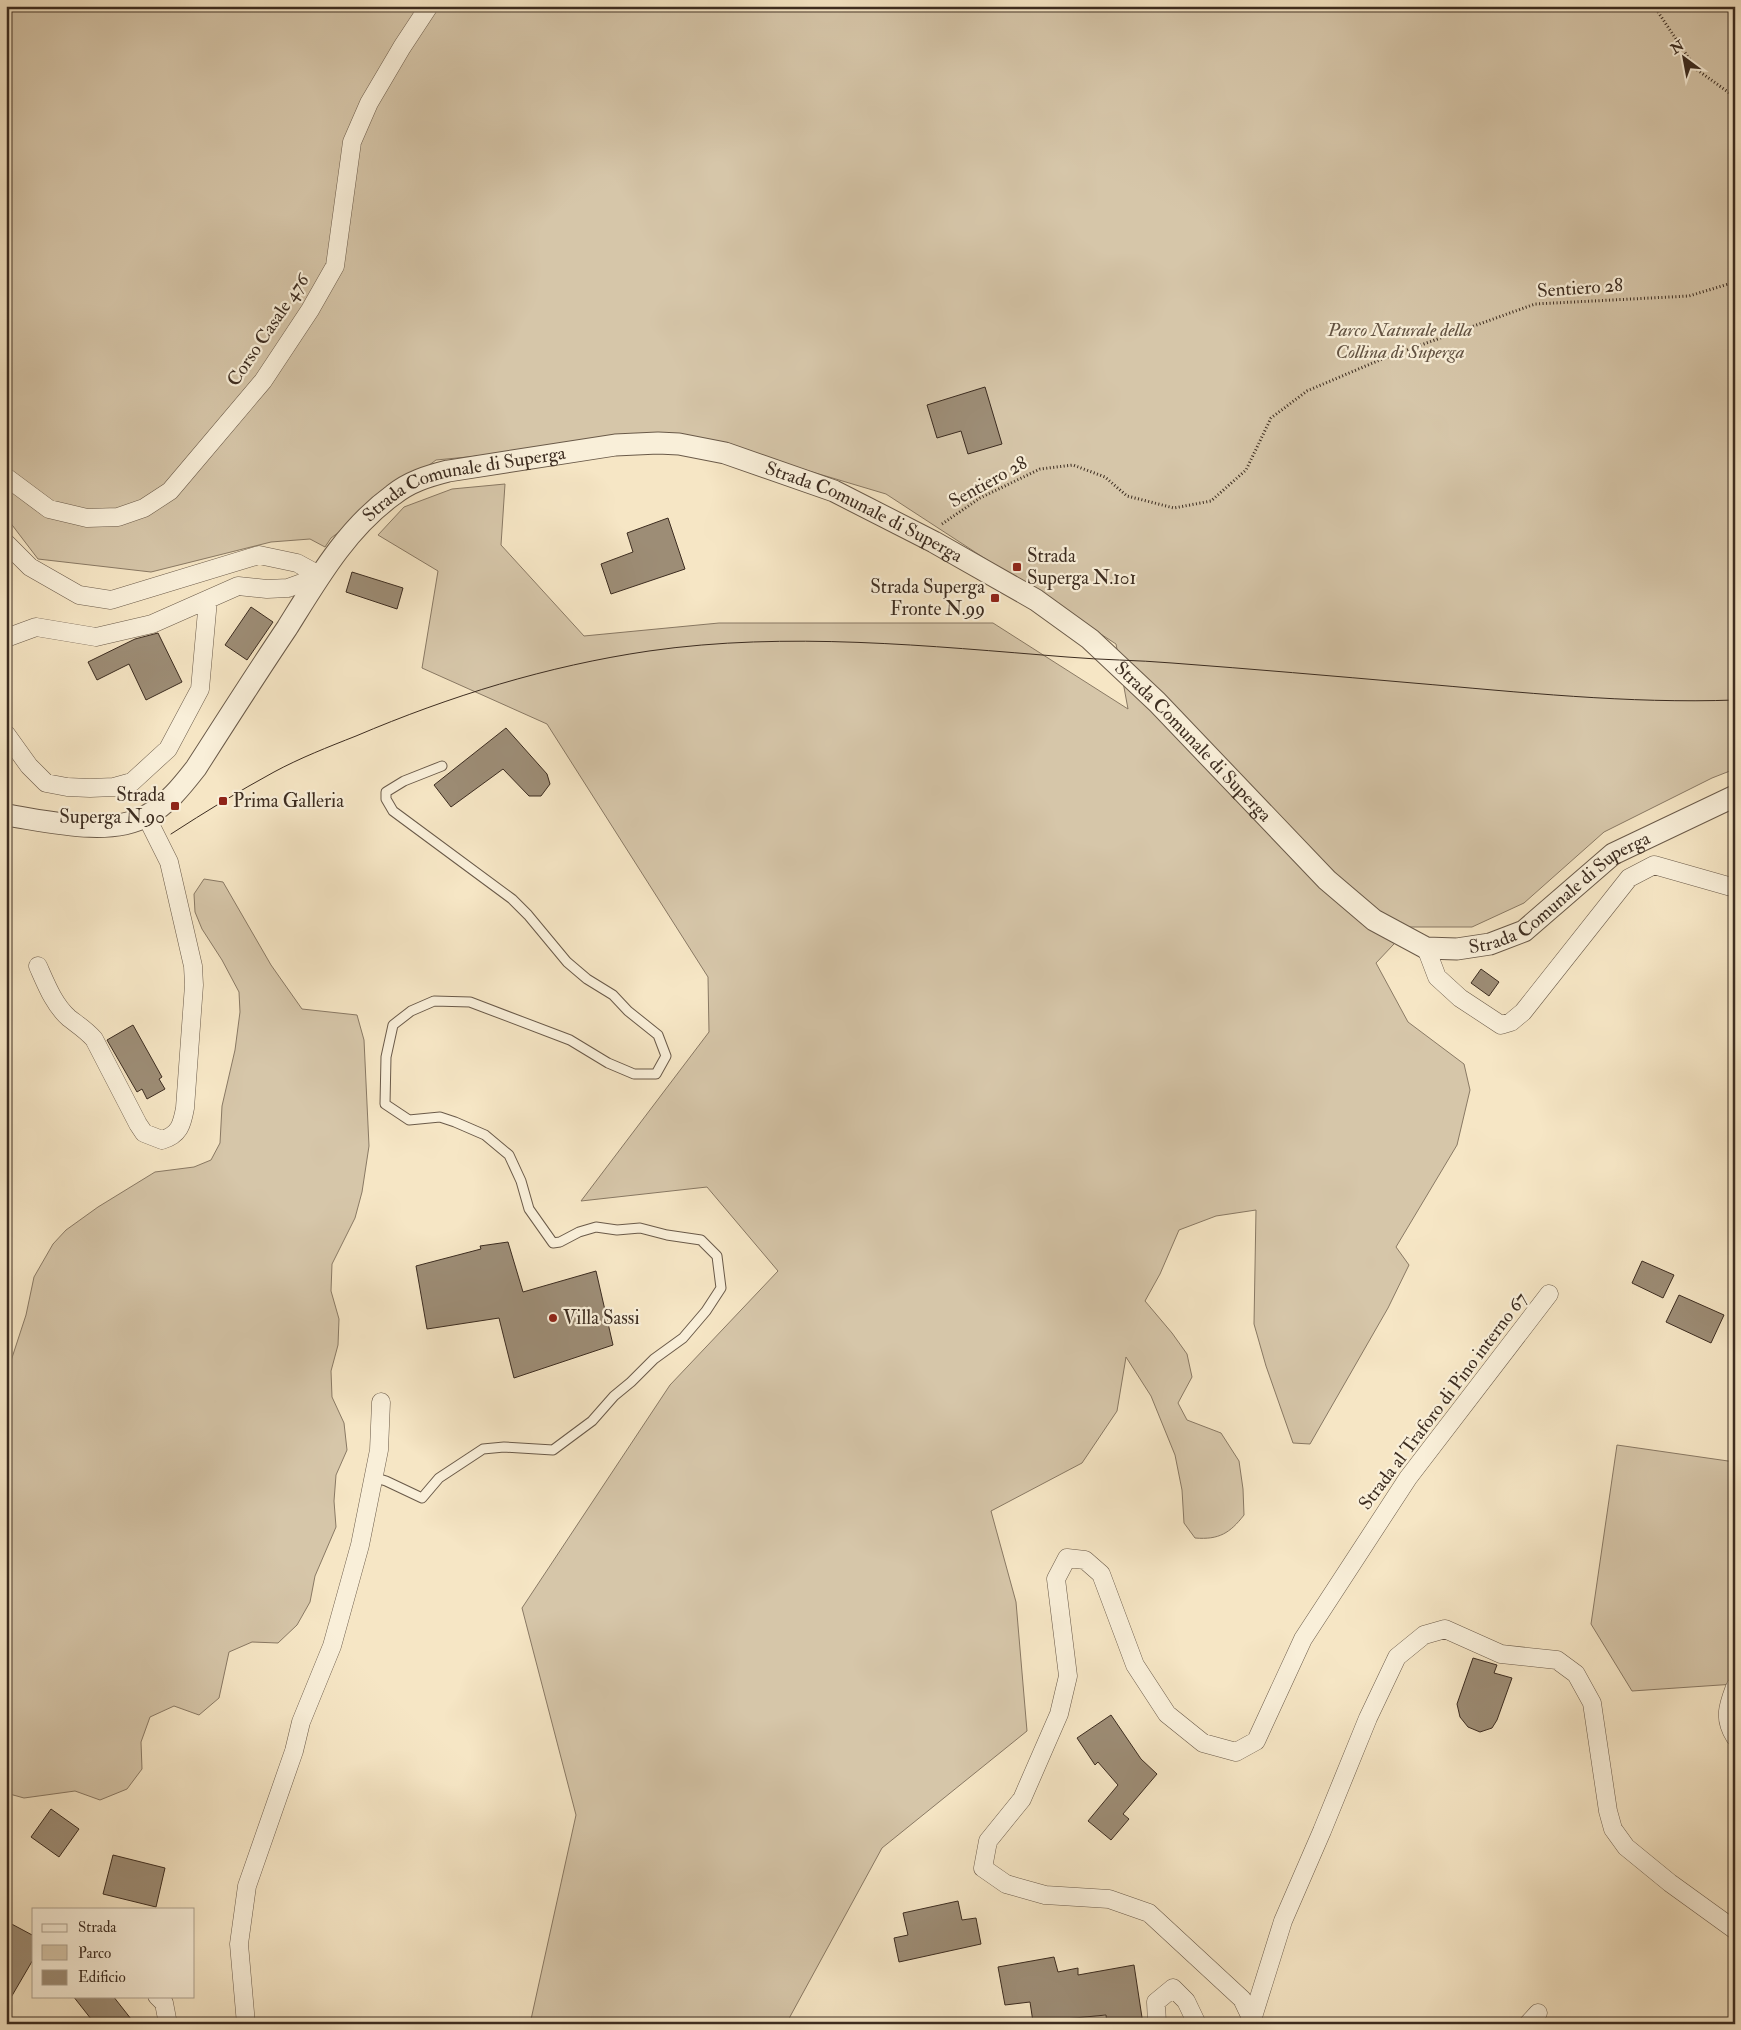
<svg xmlns="http://www.w3.org/2000/svg" width="1741" height="2030" font-family="'IM FELL Double Pica',serif">
<rect width="100%" height="100%" fill="#f6e6c5"/>
<filter id="stains"><feTurbulence type="fractalNoise" baseFrequency=".004" numOctaves="4"/><feColorMatrix values="0 0 0 0 .2 0 0 0 0 .09 0 0 0 0 .02 0 0 0 .5 -.17"/></filter>
<radialGradient id="worn" r=".72"><stop offset=".6" stop-color="#630" stop-opacity="0"/><stop offset="1" stop-color="#630" stop-opacity=".3"/></radialGradient>
<path fill="#d6c6a9" stroke="#897964" d="M6 6H1735V769L1712 778 1604 832 1524 903 1472 927H1410L1376 963 1408 1022 1464 1064 1470 1090 1457 1145 1396 1247 1409 1265 1388 1308 1310 1444 1293 1443 1266 1366 1254 1324 1256 1210 1216 1216 1179 1230 1160 1274 1145 1301 1172 1333 1187 1354 1192 1377 1178 1403 1187 1420 1221 1433 1239 1461 1243 1489 1244 1515C1230 1533 1219 1540 1195 1538L1184 1523 1182 1490 1175 1455 1151 1396 1126 1357 1117 1411 1082 1463 991 1511 1016 1602 1027 1731 882 1848 786 2024H530L576 1815 522 1608 670 1385 778 1271 707 1187 581 1201 709 1032 708 977 547 724 422 668 438 571 378 535 404 507 452 489 505 484 501 545 584 636 719 623H993L1128 709 1116 644 886 494 742 451 666 438 436 460 331 538 325 547 310 539 271 542 151 572 38 559 6 517Z
M204 879 223 882 271 965 302 1009 357 1015 364 1040 369 1146 362 1192 355 1218 332 1264 331 1291 339 1319 338 1345 331 1371 332 1397 344 1423 347 1450 336 1475 334 1501 336 1527 315 1576 310 1602 297 1625 278 1643 252 1642 229 1652 219 1698 199 1715 174 1706 150 1717 141 1742 142 1769 127 1789 100 1800 75 1791 24 1798 6 1793V1376L26 1315 34 1277 53 1244 66 1230 98 1207 155 1172 194 1167 211 1160 220 1143 222 1106 235 1050 240 1012 239 992 222 960 202 929 195 912 194 894Z
M1617 1445 1735 1462V1684L1632 1691 1591 1624Z"/>
<path fill="#9d8d76" stroke="#3c2c20" d="M985 387 1002 444 968 454 961 431 937 438 927 405Z
M668 518 685 569 611 594 601 564 633 552 627 533Z
M352 572 403 588 397 609 346 592Z
M251 607 273 622 247 660 225 645Z
M158 633 182 682 146 700 129 664 97 680 88 662 135 639Z
M506 728 547 774 550 784 541 796H529L503 769 451 807 434 785Z
M1481 969 1499 982 1489 996 1471 983Z
M133 1025 162 1077 159 1079 165 1089 147 1099 142 1089 137 1092 107 1040Z
M508 1242 523 1292 596 1271 613 1345 514 1378 499 1318 427 1329 416 1266 481 1249 480 1246Z
M1642 1261 1674 1275 1663 1298 1632 1283Z
M1679 1295 1724 1315 1711 1343 1666 1322Z
M1473 1658 1497 1665 1494 1673 1512 1678 1497 1720 1492 1728 1480 1732 1468 1727 1460 1717 1457 1704Z
M1111 1715 1141 1759 1157 1774 1123 1814 1129 1819 1111 1840 1088 1821 1118 1785 1098 1762 1095 1765 1077 1738Z
M51 1809 79 1829 59 1857 31 1837Z
M113 1855 165 1868 156 1907 103 1894Z
M958 1901 962 1920 976 1918 981 1944 899 1962 894 1938 908 1935 903 1913Z
M6 1921 34 1936V1958L6 2006Z
M1054 1957 1058 1972 1078 1968V1975L1134 1965 1143 2024H1107L1106 2015 1033 2022 1030 2002 1005 2005 998 1967Z
M73 1996H113L135 2024H95Z"/>
<g fill="none" stroke-linecap="round" stroke-linejoin="round">
<defs>
<path id="service" d="M373 1477 386 1481 422 1498 439 1478 483 1449 504 1447 553 1450 592 1421 614 1396 631 1382 654 1359 683 1338 706 1311 721 1288 717 1256 701 1240 667 1235 640 1228 617 1230 596 1227 579 1232 560 1242 553 1243 529 1209 521 1181 509 1155 485 1135 455 1122 440 1117 409 1120 385 1104 386 1057 393 1025 411 1011 434 1001 470 1002 570 1040 608 1063 634 1074H656L666 1056 658 1035 628 1011 613 995 587 979 567 962 528 915 512 899 393 811 386 799V792L404 781 442 766"/>
<path id="minor" d="M6 477 49 509 87 518 118 517 144 508 170 491 263 381 310 310 335 266 352 142 369 103 402 47 429 6
M6 543 30 567 79 595 111 600 259 555 297 563 321 576
M6 638 36 627 96 637 152 624 238 586 267 589 288 588 321 576
M6 734 29 766 46 783 67 787 90 788 114 787 132 782 168 749 200 689 208 600
M1426 948 1437 977 1460 998 1501 1025 1511 1022 1523 1012 1629 878 1654 865 1735 888
M38 966C46 984 54 1005 69 1018 78 1025 86 1030 94 1039L138 1124 144 1133 162 1140C179 1135 182 1125 185 1108L194 985 193 966 169 862 146 816
M1735 1687C1728 1706 1723 1718 1735 1737
M157 1996 164 2003 168 2024
M1252 2020 1283 1921 1322 1831 1368 1718 1397 1657 1424 1635 1445 1629 1501 1654 1557 1660 1576 1674 1592 1703 1608 1811 1613 1829 1626 1847 1670 1883 1735 1930
M246 2024 239 1944 247 1886 294 1751 301 1722 332 1646 360 1545 379 1450 381 1402
M1157 2024 1156 2002 1173 1988 1186 2001 1197 2024
M1251 2024 1252 2020 1242 1999 1149 1913 1109 1899 1045 1895 1006 1884 983 1868 988 1841 1022 1799 1059 1714 1068 1676 1056 1579 1067 1558 1085 1560 1101 1574 1135 1665 1167 1714 1203 1743 1236 1752 1256 1741 1303 1639 1408 1478 1549 1294
M1528 2024 1538 2013"/>
<g id="tertiary">
<path id="s1" d="M6 815C47 821 109 837 146 816 167 805 182 786 196 768 226 721 256 674 287 628 317 580 346 529 393 495 409 482 428 476 448 471L615 445 658 443 679 444 725 453 834 491 934 542 1036 600 1090 639 1157 702 1327 880 1374 920 1426 948 1457 949 1490 944 1524 931 1613 854 1735 796"/>
</g>
</defs>
<use href="#service" stroke="#6a5a49" stroke-width="11"/>
<use href="#minor" stroke="#6a5a49" stroke-width="19"/>
<use href="#tertiary" stroke="#6a5a49" stroke-width="23"/>
<path stroke="#3c2c20" stroke-width="3" stroke-dasharray="1 2.5" stroke-linecap="butt" d="M1654 6 1696 69 1735 97
M942 524 980 498 1040 469 1073 465 1105 477 1127 496 1174 508 1211 501 1246 470 1271 418 1307 391 1382 359 1535 304 1689 296 1735 282"/>
<use href="#service" stroke="#f9efd9" stroke-width="9"/>
<use href="#minor" stroke="#f9efd9" stroke-width="18"/>
<use href="#tertiary" stroke="#f9efd9" stroke-width="21"/>
<path stroke="#3c2c20" stroke-width="1" d="M171 834C205 812 239 791 274 772 300 758 328 747 356 736 450 696 547 666 649 651 788 631 928 646 1067 657 1102 660 1137 660 1172 663 1252 669 1333 676 1413 683 1519 692 1628 704 1735 700"/>
</g>
<g fill="#8f2418" stroke="#f9efd9" stroke-width="2">
<rect x="1012" y="562" width="10" height="10" rx="2.5"/>
<rect x="990" y="593" width="10" height="10" rx="2.5"/>
<rect x="218" y="796" width="10" height="10" rx="2.5"/>
<rect x="170" y="801" width="10" height="10" rx="2.5"/>
<circle cx="553" cy="1318" r="5"/>
</g>
<g text-anchor="middle" dominant-baseline="central" stroke-width="4.5" stroke-linejoin="round" paint-order="stroke">
<g font-size="19" fill="#3c2c20" stroke="#f9efd9">
<text transform="translate(1580 288) rotate(-4)">Sentiero 28</text>
<text transform="translate(268 330) rotate(-56)">Corso Casale 476</text>
<text transform="translate(988 482) rotate(-29)">Sentiero 28</text>
<text stroke="none"><textPath href="#s1" startOffset="622">Strada Comunale di Superga</textPath></text>
<text stroke="none"><textPath href="#s1" startOffset="1042">Strada Comunale di Superga</textPath></text>
<text stroke="none"><textPath href="#s1" startOffset="1448">Strada Comunale di Superga</textPath></text>
<text stroke="none"><textPath href="#s1" startOffset="1912">Strada Comunale di Superga</textPath></text>
<text transform="translate(1443 1401) rotate(-53)">Strada al Traforo di Pino interno 67</text>
</g>
<g font-size="19" font-style="italic" fill="#625242" stroke="#f9efd9">
<text x="1400" y="330">Parco Naturale della<tspan x="1400" dy="22">Collina di Superga</tspan></text>
</g>
<g font-size="19" fill="#3c2c20" stroke="#f9efd9" text-anchor="start">
<text x="1027" y="556">Strada<tspan x="1027" dy="22">Superga N.101</tspan></text>
<text x="985" y="587" text-anchor="end">Strada Superga<tspan x="985" dy="22">Fronte N.99</tspan></text>
<text x="165" y="795" text-anchor="end">Strada<tspan x="165" dy="22">Superga N.90</tspan></text>
<text x="233" y="801">Prima Galleria</text>
<text x="563" y="1318">Villa Sassi</text>
</g>
</g>
<rect width="1741" height="2030" fill="none" stroke="#f6e6c5" stroke-width="25"/>
<rect x="8" y="8" width="1726" height="2015" fill="none" stroke="#3c2c20" stroke-width="2.5"/>
<rect x="12" y="12" width="1716" height="2005" fill="none" stroke="#3c2c20"/>
<rect x="32" y="1908" width="162" height="90" fill="#f9efd9" stroke="#ada18f"/>
<rect x="42" y="1924" width="25" height="8" fill="#f9efd9" stroke="#ada18f"/>
<text x="78" y="1932" font-size="15" fill="#3c2c20">Strada</text>
<rect x="42" y="1945" width="25" height="15" fill="#d6c6a9" stroke="#ada18f"/>
<text x="78" y="1958" font-size="15" fill="#3c2c20">Parco</text>
<rect x="42" y="1970" width="25" height="15" fill="#9d8d76" stroke="#ada18f"/>
<text x="78" y="1982" font-size="15" fill="#3c2c20">Edificio</text>
<g transform="translate(1684 58) rotate(328)" stroke="#f9efd9" stroke-width="4" paint-order="stroke">
<path d="M0-4L9 19L0 12L-9 19Z" fill="#3c2c20"/>
<text y="-8" font-size="14" font-weight="bold" text-anchor="middle" fill="#3c2c20">N</text>
</g>
<rect width="100%" height="100%" filter="url(#stains)"/>
<rect width="100%" height="100%" fill="url(#worn)"/>
</svg>
